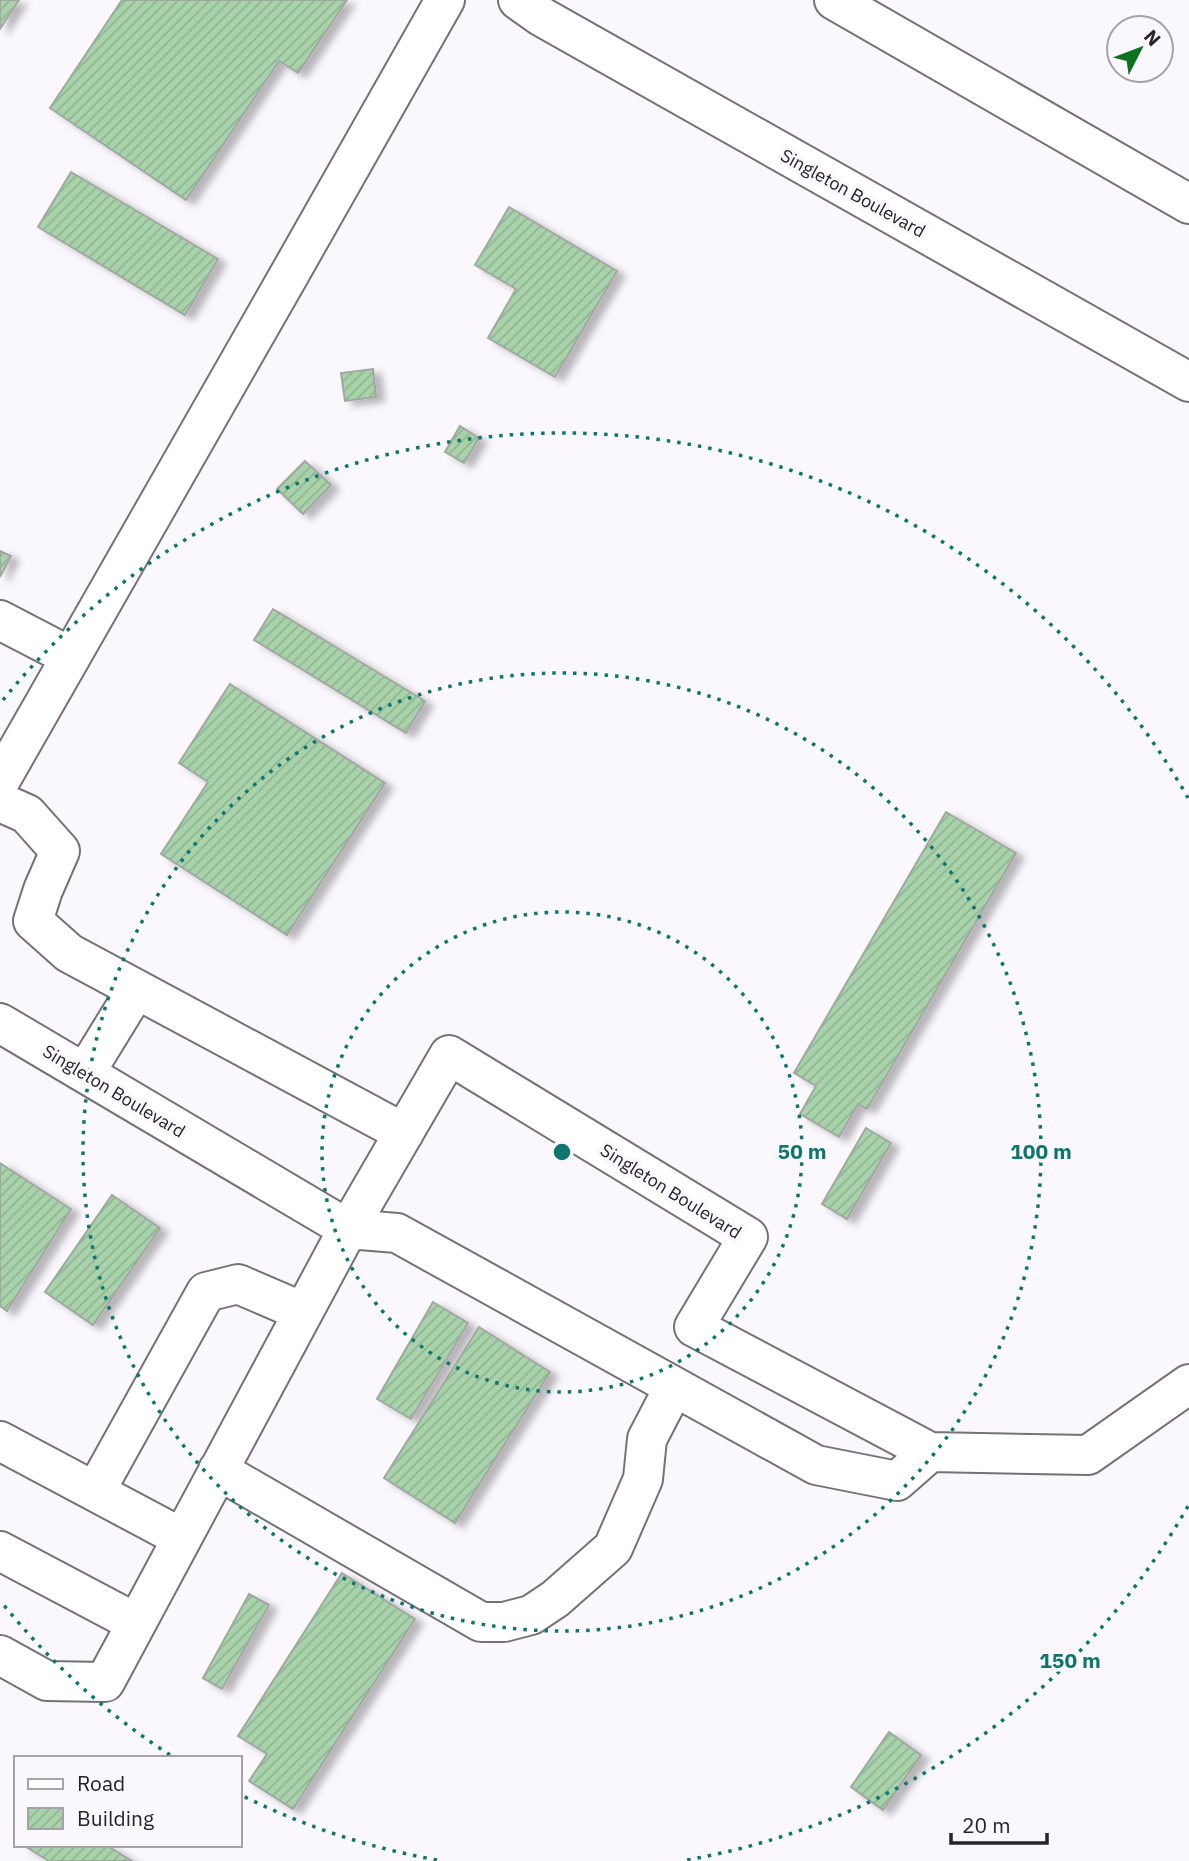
<svg xmlns="http://www.w3.org/2000/svg" width="1189" height="1861" font-family="'IBM Plex Sans',sans-serif">
<defs>
<pattern id="building-hatch" width="6" height="6" patternUnits="userSpaceOnUse" patternTransform="scale(1.75)"><rect width="6" height="6" fill="#a8d2aa"/><path d="M-1 1l2-2M0 6l6-6M5 7l2-2" fill="none" stroke="#90b492"/></pattern>
<filter id="shadow"><feDropShadow dx="8" dy="4.5" stdDeviation="3.5" flood-color="#0004"/></filter>
</defs>
<rect width="100%" height="100%" fill="#faf7fd"/>
<path fill="url(#building-hatch)" stroke="#a2a7a2" stroke-width="2" filter="url(#shadow)" d="M0 0H19L0 29Z
M122 0H347L298 73 279 61 186 200 50 108Z
M71 172 218 259 185 315 38 227Z
M509 207 617 271 555 377 488 338 516 289 475 265Z
M373 369 376 397 345 401 341 373Z
M460 426 479 438 464 463 445 452Z
M305 461 331 485 303 514 277 489Z
M0 551 11 556 0 577Z
M273 609 425 701 406 733 254 640Z
M230 684 385 783 287 935 161 854 208 782 179 763Z
M946 812 1016 853 867 1109 858 1104 839 1137 800 1114 816 1086 794 1073Z
M866 1128 891 1143 847 1219 822 1204Z
M0 1163 71 1209 7 1311 0 1306Z
M112 1195 160 1228 93 1325 45 1292Z
M433 1302 468 1323 411 1419 377 1399Z
M479 1327 550 1372 455 1523 384 1478Z
M342 1573 415 1619 293 1809 249 1781 267 1754 238 1736Z
M249 1594 269 1605 222 1689 203 1678Z
M889 1732 921 1755 883 1810 851 1787Z
M23 1845H106L132 1861H49Z"/>
<g fill="none" stroke-linecap="round" stroke-linejoin="round">
<defs>
<path id="minor" d="M518 0 542 17 1189 382
M834 0 1189 204
M0 620 71 657
M0 781 289 275 445 0
M0 802 27 814 60 851 43 890 33 921 69 953 404 1133
M0 1023 348 1229 449 1055 748 1237 694 1327 930 1452 1088 1455 1189 1384
M85 1073 136 990
M0 1441 182 1538
M218 1470 481 1622H504L531 1615 555 1599 613 1548 643 1479 647 1439 674 1387
M96 1490 206 1292 238 1284 303 1312
M0 1551 136 1623
M0 1655 47 1681 105 1682 348 1229 397 1233 816 1465 897 1481 930 1452"/>
</defs>
<use href="#minor" stroke="#757277" stroke-width="42"/>
<use href="#minor" stroke="#fff" stroke-width="38"/>
</g>
<g fill="none" stroke="#0f766e" stroke-width="3.5" stroke-dasharray="3.5 7">
<circle cx="562" cy="1152" r="240"/>
<circle cx="562" cy="1152" r="479"/>
<path d="M1188 1506A719 719 0 0 1 687 1860M437 1860A719 719 0 0 1 241 1795M170 1755A719 719 0 0 1 3 1604M3 700A719 719 0 0 1 1188 798"/>
</g>
<g text-anchor="middle" dominant-baseline="central" stroke-width="7" stroke-linejoin="round" paint-order="stroke">
<g font-size="18" fill="#252426" stroke="#faf7fd">
<text transform="translate(853 193) rotate(29)">Singleton Boulevard</text>
<text transform="translate(114 1091) rotate(31)">Singleton Boulevard</text>
<text transform="translate(671 1191) rotate(32)">Singleton Boulevard</text>
</g>
</g>
<circle cx="562" cy="1152" r="10" fill="#0f766e" stroke="#faf7fd" stroke-width="3.5"/>
<g font-size="21" text-anchor="middle" font-weight="bold" fill="#0f766e" stroke="#faf7fd" stroke-width="7" stroke-linejoin="round" paint-order="stroke">
<text x="802" y="1159">50 m</text>
<text x="1041" y="1159">100 m</text>
<text x="1070" y="1668">150 m</text>
</g>
<rect x="14" y="1756" width="228" height="91" fill="#faf7fd" stroke="#a5a3a7" stroke-width="2"/>
<rect x="28" y="1779" width="35" height="10" fill="#ffffff" stroke="#a5a3a7" stroke-width="2"/>
<text x="77" y="1791" font-size="21" fill="#252426">Road</text>
<rect x="28" y="1808" width="35" height="21" fill="url(#building-hatch)" stroke="#a5a3a7" stroke-width="2"/>
<text x="77" y="1826" font-size="21" fill="#252426">Building</text>
<g transform="translate(1140 49) rotate(48)"><circle r="33" fill="#faf7fd" stroke="#a5a3a7" stroke-width="2"/>
<path d="M0-5L12 26L0 18L-12 26Z" fill="#0d7323"/>
<text y="-10" font-size="19" font-weight="bold" text-anchor="middle" fill="#252426">N</text>
</g>
<path d="M951 1833v10h96v-10" fill="none" stroke="#252426" stroke-width="3.5"/>
<text x="962" y="1833" font-size="21" fill="#252426" stroke="#faf7fd" stroke-width="5" paint-order="stroke">20 m</text>
</svg>
